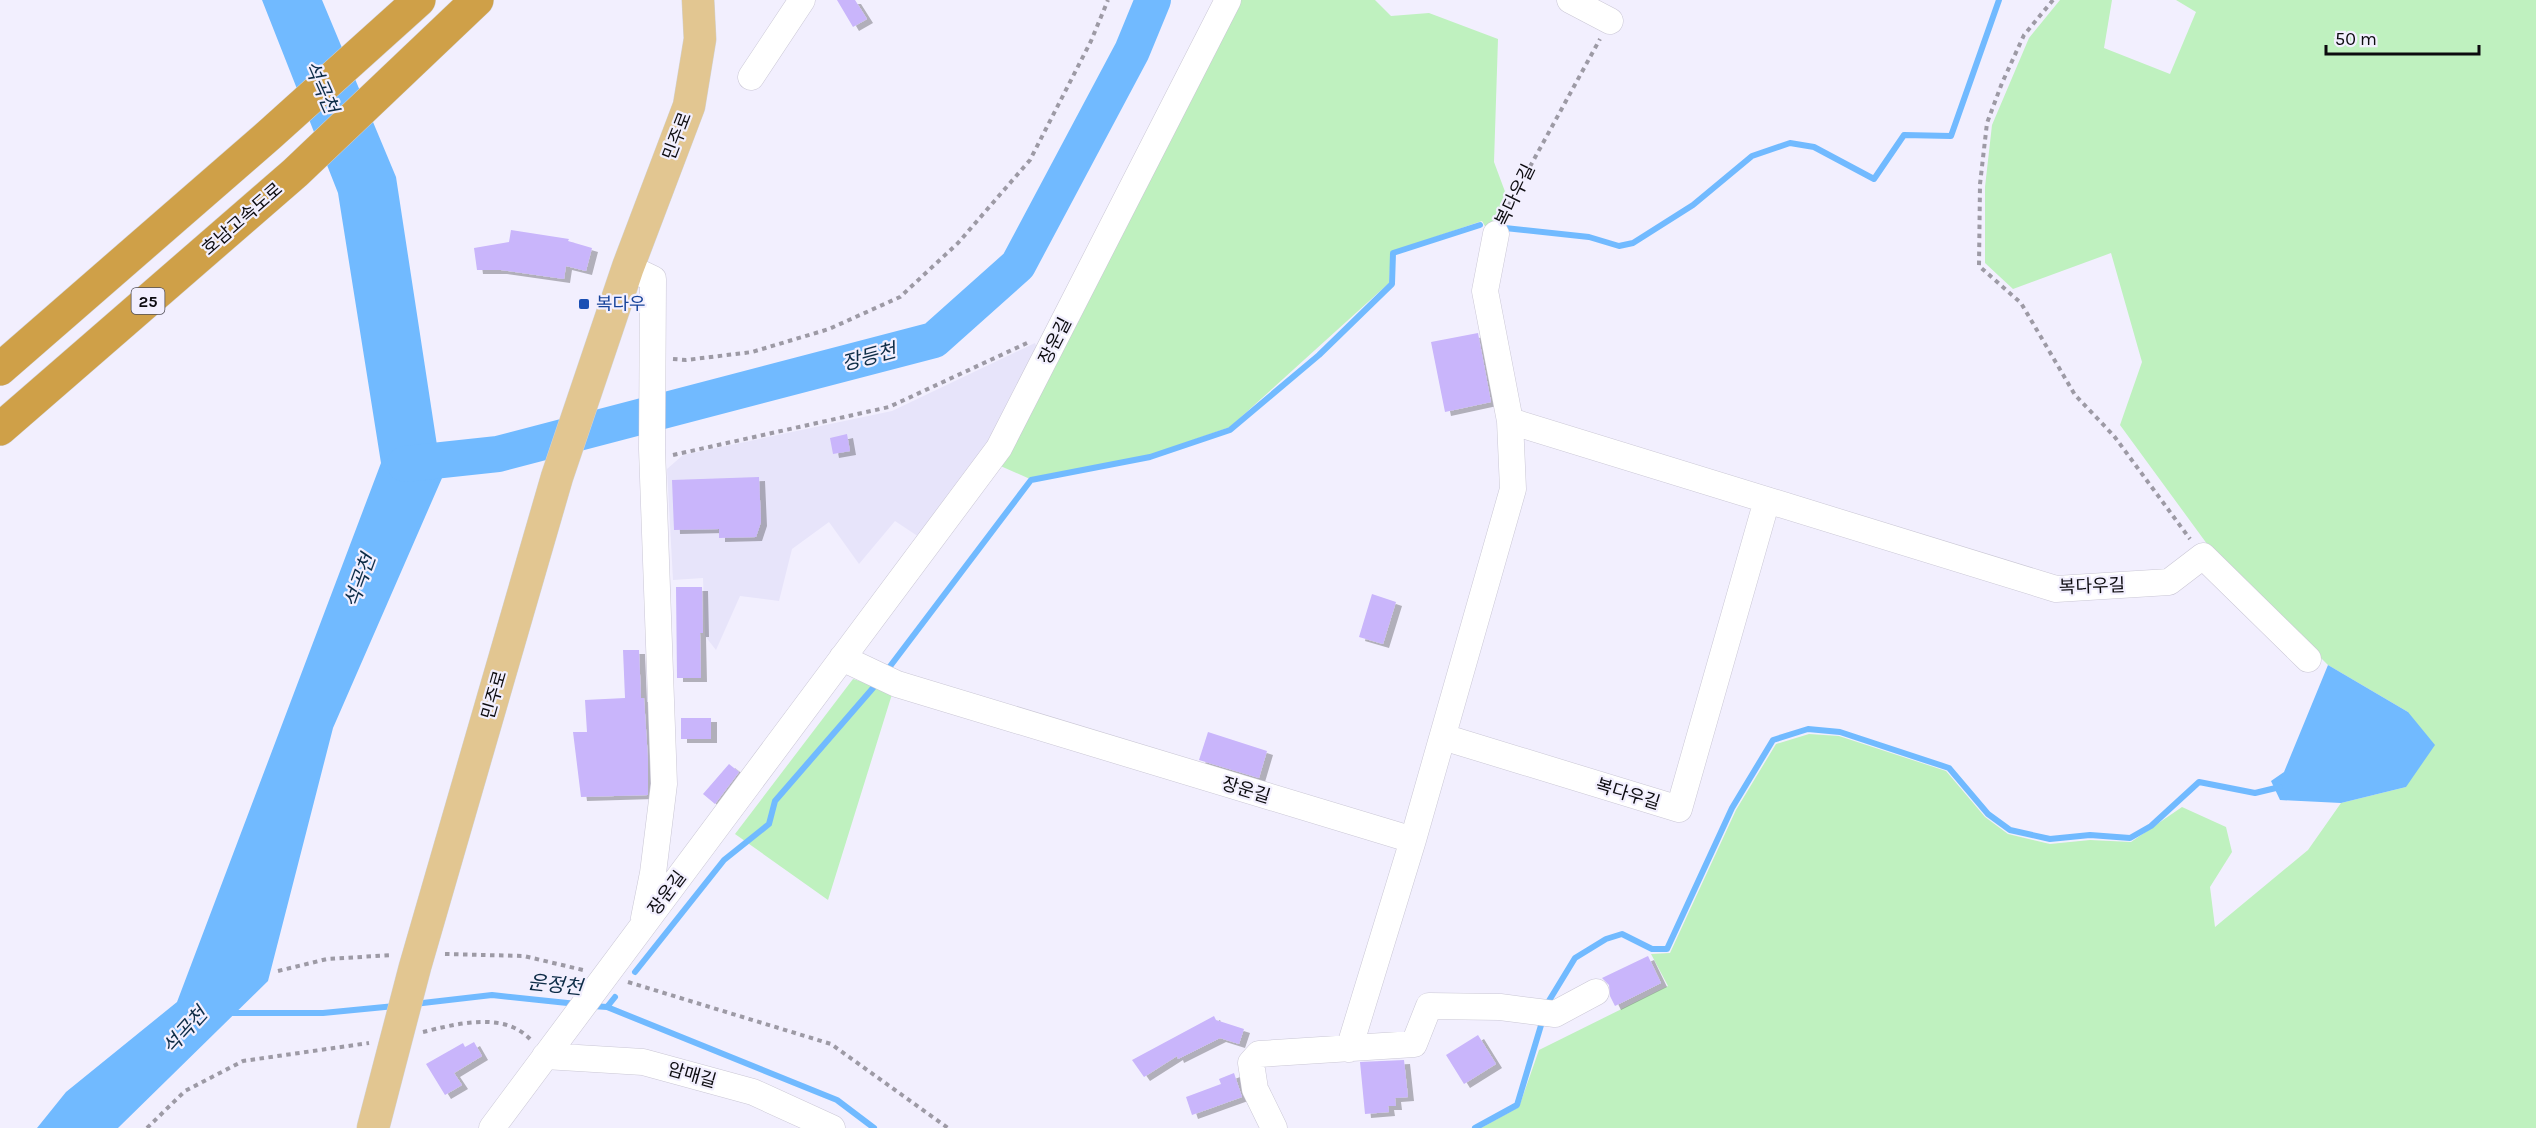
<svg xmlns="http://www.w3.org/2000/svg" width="2536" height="1128" font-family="Karla,'Noto Sans KR',sans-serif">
<defs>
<filter id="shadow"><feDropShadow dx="6" dy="4" stdDeviation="0" flood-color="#0004"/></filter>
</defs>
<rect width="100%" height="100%" fill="#f2effe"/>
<path fill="#e7e4fa" d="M1035 343 1039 352 988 445 919 537 895 521 859 564 829 522 792 549 779 601 740 596 716 650 705 636 703 578 673 580 667 469 683 455 892 411Z"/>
<path fill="#bff1bf" d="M1236 0H1375L1391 16 1429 13 1498 39 1494 162 1507 197 1489 233 1482 221 1391 252 1389 283 1230 427 1150 455 1030 479 996 464Z
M2060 0H2112L2104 48 2170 74 2196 12 2176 0H2536V1128H1481L1519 1107 1539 1050 1668 986 1651 954 1670 953 1736 810 1776 744 1809 734 1839 736 1946 771 1985 817 2008 834 2050 844 2090 840 2131 842 2182 807 2226 827 2232 852 2210 887 2215 927 2308 850 2341 803 2406 787 2408 712 2328 665 2210 548 2120 425 2142 362 2111 253 2013 289 1985 263V187L1992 125 2029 38Z
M853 679 893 691 828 900 735 834Z"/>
<path fill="#71baff" d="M262 0H322L396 177 442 478 333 728 268 981 118 1128H37L66 1092 177 1002 381 463 338 193Z
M2328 665 2408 712 2435 745 2406 787 2341 803 2280 800 2271 781 2284 772Z"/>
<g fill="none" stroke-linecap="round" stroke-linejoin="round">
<path stroke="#71baff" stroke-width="6" d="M1505 228 1589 237 1619 246 1633 243 1693 205 1752 156 1790 143 1814 147 1874 179 1904 135 1951 136 1999 0
M888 669 1031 480 1150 457 1230 430 1319 355 1392 284 1393 253 1480 225
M635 972 724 860 769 824 775 801 873 688
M414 1004 492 995 577 1004
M1547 1004 1575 958 1606 939 1622 934 1652 949H1667L1732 808 1773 740 1808 729 1840 732 1949 768 1988 814 2010 830 2050 839 2090 835 2130 838 2151 826 2199 782 2255 793 2280 787
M593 1006 607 1007 837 1100 874 1128
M607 1007 615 997
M229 1013H323L395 1006
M1475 1128 1517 1105 1542 1022"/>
<path stroke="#71baff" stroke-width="36" d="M405 464 498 454 934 340 1018 265 1132 51 1153 0"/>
</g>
<path fill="#c9b5fb" filter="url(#shadow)" d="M837 0H855L867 19 853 27Z
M511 230 569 239 568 241 592 248 586 271 566 266 564 279 501 270H477L474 248 509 242Z
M1478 333 1491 402 1445 412 1431 342Z
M847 434 850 451 833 454 830 438Z
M759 477 761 522 756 537 719 538V529L674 530 672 480Z
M676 587H702L703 633H700L701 678H677Z
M1372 594 1396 602 1383 644 1359 637Z
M623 650H639L641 698H644L648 760V795L581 797 573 732H587L585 700 625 698Z
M681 718H711V739H681Z
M1208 732 1267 751 1259 778 1199 760Z
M729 764 739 772 715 804 703 794Z
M1648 956 1661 983 1615 1006 1610 996 1609 985 1602 978Z
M1214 1016 1216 1020 1244 1029 1239 1044 1220 1038 1178 1059 1177 1056 1144 1077 1132 1060Z
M1478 1035 1496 1064 1464 1084 1446 1055Z
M474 1042 482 1056 454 1073 462 1085 445 1095 426 1064 463 1043 465 1047Z
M1404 1060 1408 1097 1395 1098 1396 1106H1388L1389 1112 1365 1114 1360 1062Z
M1234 1073 1242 1097 1192 1115 1186 1097 1221 1084 1219 1079Z"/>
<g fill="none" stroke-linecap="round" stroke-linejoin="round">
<defs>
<path id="minor" d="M1570 0 1610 21
M751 77 802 0
M628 267 653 279 652 449 664 784 653 873 644 918
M1510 421 2056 589 2169 582 2203 556 2308 659
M842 658 897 684 1413 840
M1443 737 1679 809 1767 500
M1349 1049 1413 840 1513 489 1510 421 1485 291 1496 234
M545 1056 643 1062 753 1092 832 1128
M492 1128 999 448 1228 0
M1274 1128 1255 1089 1251 1063 1259 1054 1414 1044 1429 1006 1500 1007 1555 1014 1596 992"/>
<path id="major" d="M373 1128 415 967 557 477 628 267 689 106 700 39 698 0"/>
<path id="highway" d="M0 369 269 135 419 0
M0 429 295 173 477 0"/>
</defs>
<use href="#minor" stroke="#cac7d5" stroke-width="27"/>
<use href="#major" stroke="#d3d3d4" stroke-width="33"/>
<use href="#highway" stroke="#d3d3d4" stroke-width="34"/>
<path stroke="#9d9aa5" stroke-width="4" stroke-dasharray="4.5 4.5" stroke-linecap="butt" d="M2053 0 2024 35 2002 83 1987 123 1980 184 1979 266 2021 303 2075 395 2114 436 2190 539
M1504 214 1600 39
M673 359 686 360 752 352 829 329 900 297 958 243 1030 160 1091 41 1108 0
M673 455 889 407 1027 343
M445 954 524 956 583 970
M278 971 327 959 393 955
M628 982 831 1044 948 1128
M423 1032C456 1024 503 1011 530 1039
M147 1128 185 1091 243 1061 369 1043"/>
<use href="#minor" stroke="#fff" stroke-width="26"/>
<use href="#major" stroke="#e2c691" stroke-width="32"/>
<use href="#highway" stroke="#cfa048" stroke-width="33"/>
</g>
<rect fill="#1a4fb4" stroke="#f2effe" stroke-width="2" x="578" y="298" width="12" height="12" rx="3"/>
<g text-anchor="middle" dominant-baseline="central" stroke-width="4.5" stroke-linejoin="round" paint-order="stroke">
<rect fill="#f2effe" stroke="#514f57" stroke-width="1.5" x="131.5" y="288" width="33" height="26" rx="4.5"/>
<g font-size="16" font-weight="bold" fill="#0c0b0f">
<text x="148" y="301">25</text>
</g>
<g font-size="18" fill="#0c0b0f" stroke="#f2effe">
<text transform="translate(677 136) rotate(-69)">민주로</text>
<text transform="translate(1515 195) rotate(-64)">복다우길</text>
<text transform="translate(242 219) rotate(-41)">호남고속도로</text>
<text transform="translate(1055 341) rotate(-63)">장운길</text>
<text transform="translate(2092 586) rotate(-2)">복다우길</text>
<text transform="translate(494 695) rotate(-74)">민주로</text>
<text transform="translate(1246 790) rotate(17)">장운길</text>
<text transform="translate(1628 794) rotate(17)">복다우길</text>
<text transform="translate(667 893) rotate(-53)">장운길</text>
<text transform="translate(692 1075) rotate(16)">암매길</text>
</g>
<g font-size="18" fill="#164399" stroke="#f2effe" text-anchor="start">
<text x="596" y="304">복다우</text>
</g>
<g font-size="20" font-style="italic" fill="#0d2c47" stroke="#f2effe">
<text transform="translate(321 87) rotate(66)">석곡천</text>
<text transform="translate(869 357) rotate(-15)">장등천</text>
<text transform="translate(360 581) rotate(-70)">석곡천</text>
<text transform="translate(555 985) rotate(6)">운정천</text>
<text transform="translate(185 1031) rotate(-48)">석곡천</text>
</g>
</g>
<path d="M2326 45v9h153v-9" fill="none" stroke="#0c0b0f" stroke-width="3"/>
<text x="2335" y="45" font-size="18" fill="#0c0b0f" stroke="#f2effe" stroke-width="4.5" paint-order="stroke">50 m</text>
</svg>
